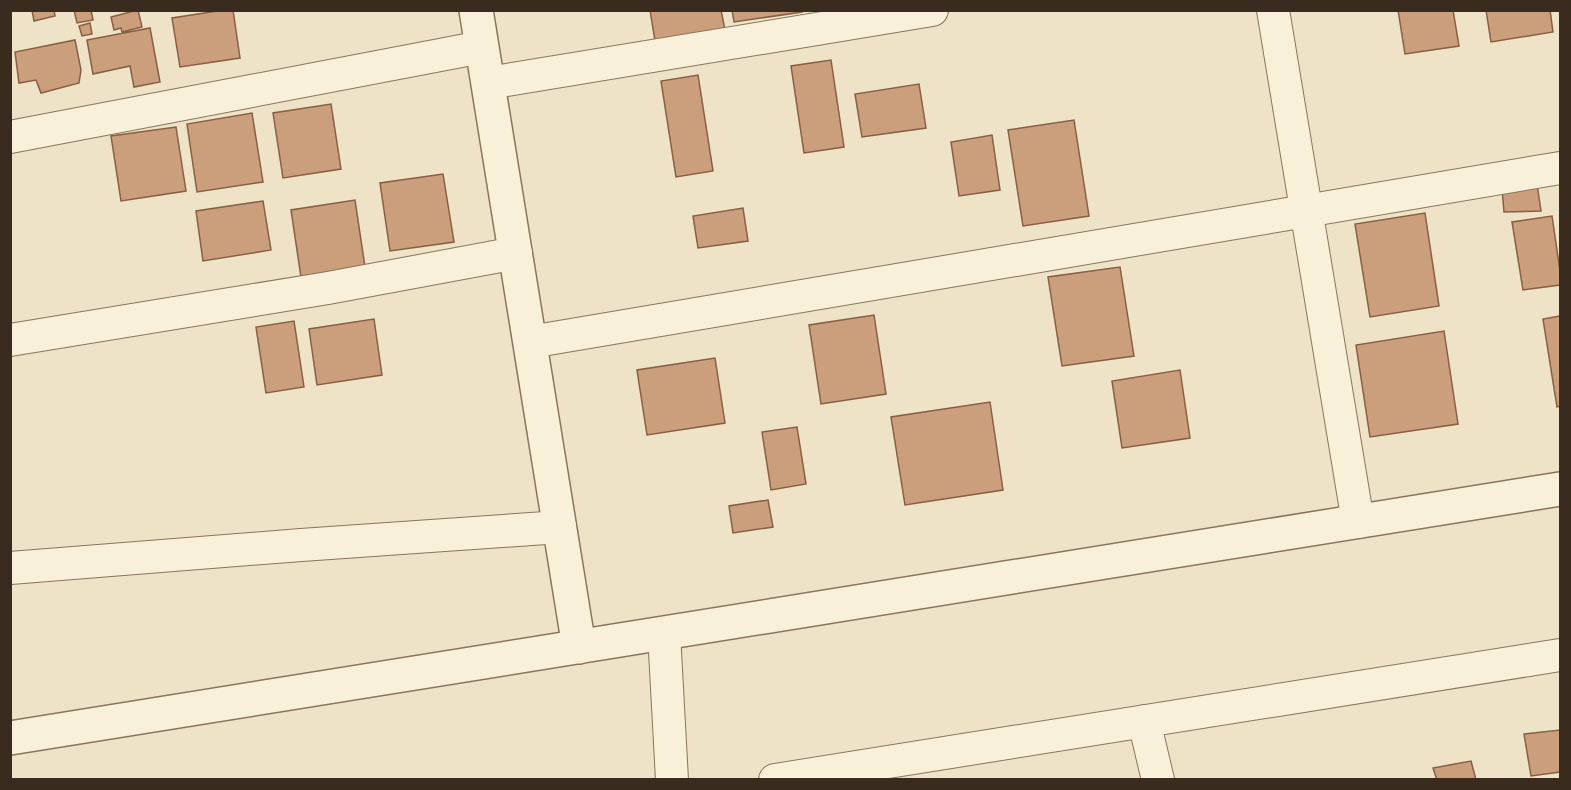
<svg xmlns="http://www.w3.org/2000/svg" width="1571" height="790" font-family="Lora,serif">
<rect width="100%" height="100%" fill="#eee3c6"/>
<path fill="#cb9f7c" stroke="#875f42" stroke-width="1.5" d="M32 10H54L55 16 34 21Z
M74 10H91L93 20 77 23Z
M138 10 142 27 122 32 121 28 114 30 111 17Z
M224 10H233L240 58 180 67 172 18Z
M650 10H721L725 30 655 41Z
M732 10H802V12L734 22Z
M1398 10H1453L1459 46 1405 54Z
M1486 10H1550L1553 32 1491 42Z
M90 23 92 34 82 36 79 26Z
M150 28 160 82 134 87 130 66 93 74 87 40Z
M75 40 81 70 79 83 41 93 36 80 19 83 15 52Z
M831 60 844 147 804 153 791 66Z
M698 75 713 171 676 177 661 81Z
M919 84 926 128 862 137 855 94Z
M331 104 341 169 283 178 273 113Z
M252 113 263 182 197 192 187 124Z
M1074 120 1089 216 1023 226 1008 130Z
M176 127 186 191 121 201 111 136Z
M992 135 1000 190 959 196 951 142Z
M443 174 454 242 390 251 380 183Z
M1537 184 1541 211 1504 212 1502 189Z
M355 200 365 267 301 277 291 210Z
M263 201 271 250 203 261 196 211Z
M743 208 748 241 698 248 693 216Z
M1425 213 1439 306 1370 317 1355 224Z
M1552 216 1560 271V285L1523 290 1512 222Z
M1120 267 1134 356 1062 366 1048 277Z
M874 315 886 394 821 404 809 325Z
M1560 316V406L1557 407 1543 319Z
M374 319 382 375 317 385 309 329Z
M294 321 304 387 266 393 256 327Z
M1444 331 1458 424 1370 437 1356 345Z
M715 358 725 423 647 435 637 370Z
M1180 370 1190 438 1122 448 1112 381Z
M990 402 1003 490 905 505 891 417Z
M797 427 806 484 771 490 762 432Z
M768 500 773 527 733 533 729 506Z
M1560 730V772L1531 776 1524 734Z
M1471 761 1476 780H1437L1433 768Z"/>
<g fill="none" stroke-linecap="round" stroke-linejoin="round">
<defs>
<path id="minor" d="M1273 10 1358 522
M488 83 932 10
M10 137 482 47
M10 340 328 288 516 253
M530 342 1560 168
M10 568 301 545 560 527
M664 633 672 780
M1144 721 1158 780
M775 780 1560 655"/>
<path id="tertiary" d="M476 10 579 647
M10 738 1560 489"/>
</defs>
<use href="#minor" stroke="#89755c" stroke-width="34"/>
<use href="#tertiary" stroke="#89755c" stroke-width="36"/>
<use href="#minor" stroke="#f8f0d9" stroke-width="32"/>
<use href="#tertiary" stroke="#f8f0d9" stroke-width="33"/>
</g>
<rect width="1571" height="790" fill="none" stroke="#392c1f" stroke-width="24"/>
</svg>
